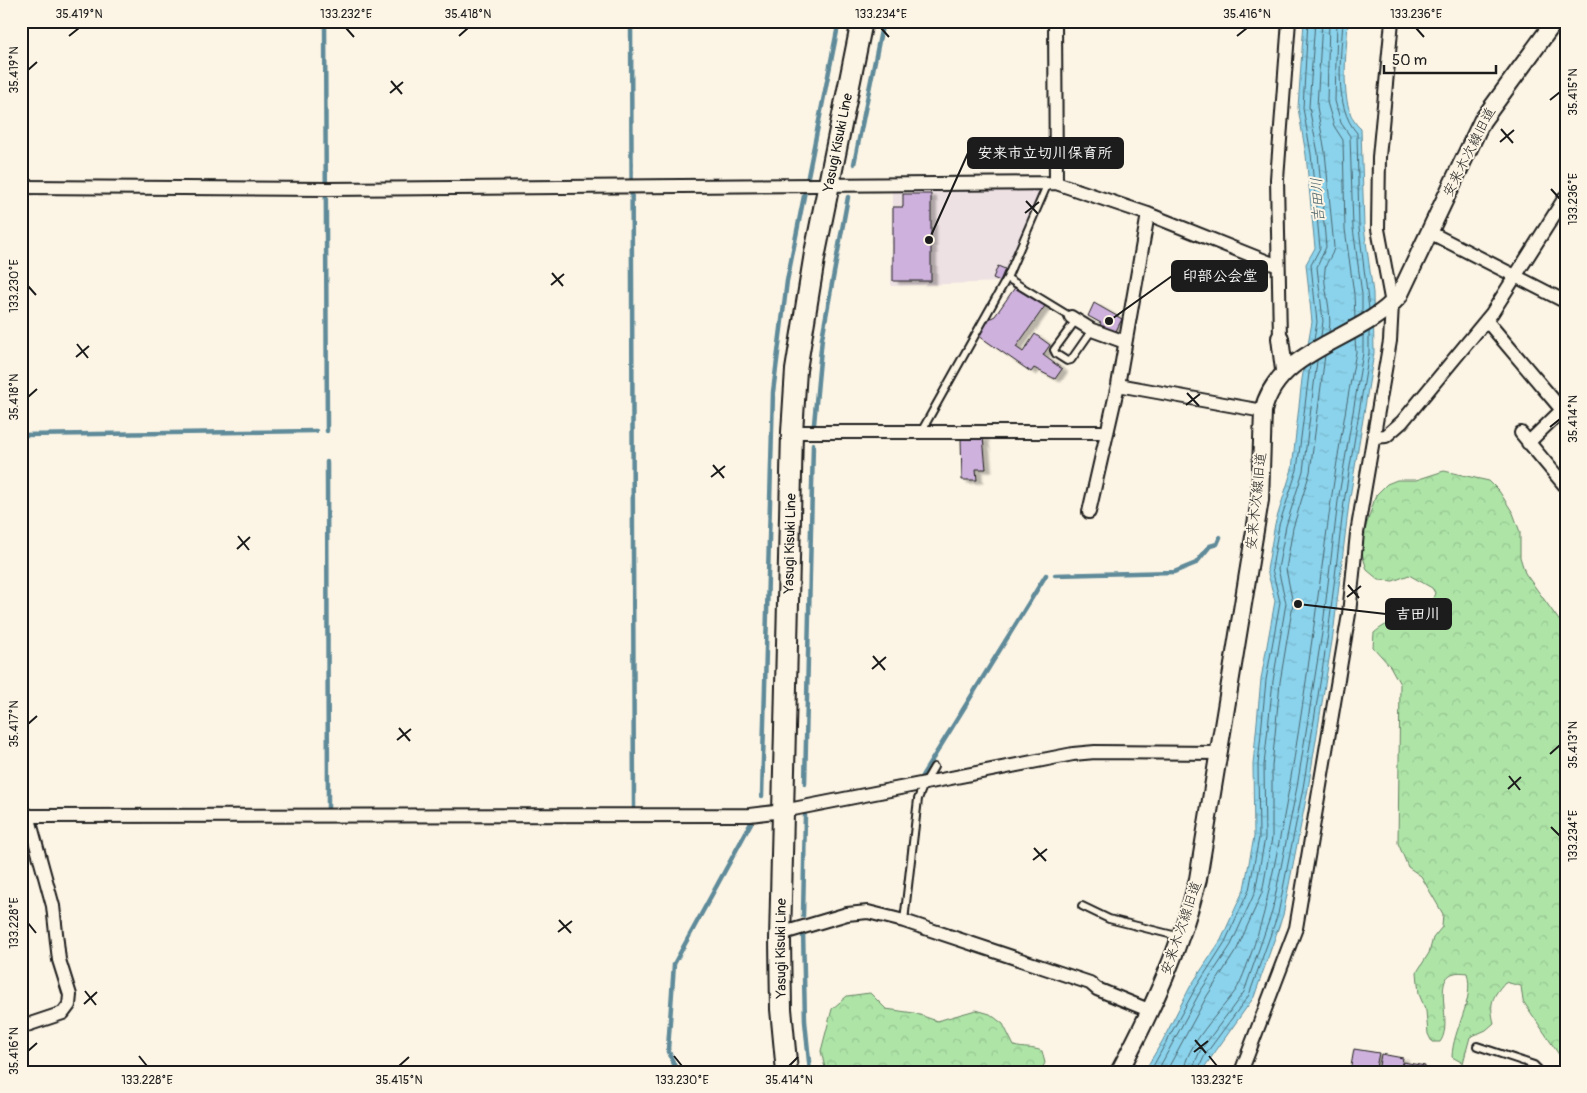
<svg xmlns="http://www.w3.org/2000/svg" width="1587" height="1093" font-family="Pangolin,'Klee One',sans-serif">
<defs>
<pattern id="forest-crowns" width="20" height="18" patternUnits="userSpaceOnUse" patternTransform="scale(1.25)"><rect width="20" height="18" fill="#aee5a7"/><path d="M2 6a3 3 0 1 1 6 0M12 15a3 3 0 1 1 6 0" fill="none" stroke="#95c48f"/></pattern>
<pattern id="water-ripples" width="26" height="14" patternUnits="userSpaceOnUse" patternTransform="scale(1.25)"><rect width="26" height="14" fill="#8bd3ec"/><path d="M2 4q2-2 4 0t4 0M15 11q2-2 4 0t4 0" fill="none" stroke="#77b5ca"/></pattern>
<filter id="shadow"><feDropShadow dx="5.5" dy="3" stdDeviation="1" flood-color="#0004"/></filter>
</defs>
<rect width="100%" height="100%" fill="#fcf5e5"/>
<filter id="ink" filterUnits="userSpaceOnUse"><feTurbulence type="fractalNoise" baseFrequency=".02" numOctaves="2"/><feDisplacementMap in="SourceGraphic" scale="10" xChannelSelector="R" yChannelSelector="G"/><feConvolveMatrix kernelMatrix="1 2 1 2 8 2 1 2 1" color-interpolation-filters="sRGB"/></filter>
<g filter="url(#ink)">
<path fill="#eee1e3" d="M892 190H1044L1011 259 1002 282 891 286Z"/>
<path fill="url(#forest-crowns)" stroke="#658062" d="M1444 471 1489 481 1499 491 1513 513 1520 532V557L1525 573 1566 630V1065L1523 1001 1521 986 1505 982C1492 997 1489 1003 1494 1023L1486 1030 1470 1037 1463 1063 1452 1057C1453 1027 1475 1002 1467 973 1424 966 1456 1021 1440 1042H1432L1428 1034 1426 1011 1419 994 1417 972 1429 953 1433 938 1442 927 1443 914 1421 876 1408 867 1398 843 1400 684 1390 666 1373 647 1374 633C1387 622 1394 621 1410 624 1423 615 1430 608 1435 593L1432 588 1409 575 1393 581 1379 580 1367 570 1361 550 1366 526 1376 495 1387 484 1397 480H1416Z
M870 993 886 1009 914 1013 937 1021 976 1010 990 1014 1003 1024 1014 1046C1024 1049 1032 1047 1042 1051L1045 1063 1040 1072H826L821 1051 832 1009 847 996Z"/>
<path fill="url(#water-ripples)" stroke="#5f8a99" d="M1304 21H1348C1347 50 1337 110 1361 129L1364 227 1373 293 1374 353 1349 503 1333 635 1308 789 1283 915 1254 997 1201 1072H1144L1163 1040 1190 987 1221 940 1244 889 1254 837 1253 765 1261 679 1275 601 1267 570 1275 524 1292 469 1302 379 1312 322 1306 264 1315 248 1306 155 1298 108Z"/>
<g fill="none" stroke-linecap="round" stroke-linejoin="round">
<path stroke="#48656f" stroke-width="1" d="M1308 21 1303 108 1311 154 1320 248 1311 265 1317 322 1314 340
M1315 21 1309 107 1318 153 1326 247 1317 267 1323 321 1321 336
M1322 21 1317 107 1325 152 1334 247C1333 256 1326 261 1325 269 1322 285 1333 311 1329 332
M1329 21 1327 102 1334 126 1343 140 1345 229 1354 294 1355 318
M1337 21 1335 101 1341 123 1350 136 1353 228 1362 294V313
M1343 21C1341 56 1333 106 1357 133L1359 228 1369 309
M1150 1072 1195 989 1225 942 1249 890 1259 838 1258 765 1266 680 1280 602 1272 569 1279 525 1297 470 1310 365
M1157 1072 1200 992 1231 945 1255 892 1265 838 1264 765 1273 681 1286 603 1278 569 1286 526 1303 471 1317 361
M1166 1072 1207 996 1237 949 1262 893 1272 838V766L1280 682 1293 604 1286 569 1293 528 1310 472 1325 355
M1184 1072C1184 1047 1222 1010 1236 990 1244 978 1262 923 1265 908 1296 774 1312 637 1331 501 1338 452 1347 402 1356 352L1355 339
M1191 1072 1200 1051 1244 992 1272 912 1297 787 1322 633 1338 501 1363 353V335
M1197 1072 1205 1055 1249 995 1278 914 1303 788 1328 634 1344 502 1369 353V331"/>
<path stroke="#5f8a99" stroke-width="4.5" d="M325 21 327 431
M631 21 634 809
M854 164 883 21
M814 424 822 338 848 197
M21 435 316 431
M327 462 328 809
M1055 575 1174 572 1196 563 1210 546 1217 544 1220 537
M922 776 1046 575
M805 784 813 444
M762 796 773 392 787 281 839 21
M803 916 805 815
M803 930 805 1021 810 1072
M677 1072 668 1049 674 964 751 823"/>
</g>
<path fill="#cfb1dd" stroke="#1c1c1c" filter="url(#shadow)" d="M903 194H931V281H893V207H903Z
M998 266 1005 269 1000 281 993 278Z
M1016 286 1045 306 1016 347 1023 352 1035 334 1050 345 1043 355 1062 369 1055 379 1034 368 1031 372 979 336 988 316 991 318 995 316Z
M1094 303 1122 319 1114 335 1099 327 1101 323 1088 316Z
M983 437 986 469H976L977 480H962L961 438Z
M1354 1049 1379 1053 1375 1072H1350Z
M1381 1054 1403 1058 1400 1072H1378Z
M1403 1062 1425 1066 1424 1072H1401Z"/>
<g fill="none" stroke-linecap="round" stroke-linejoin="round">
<defs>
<path id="service" d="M1007 278 1071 317
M1076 320 1054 350 1056 354 1067 361 1071 360 1092 330
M921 432 1007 278 1048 183
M1082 906 1109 919 1181 937
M904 921 918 799 924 784 934 767
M1477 1046 1534 1065 1541 1072"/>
<path id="minor" d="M1055 21 1056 183
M21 187 327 189 1056 183 1148 214 1278 266
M1429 232 1566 302
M1071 317 1092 330 1125 342
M1486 320 1562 410 1528 443
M1280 338 1277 179 1289 21
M1118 385 1263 411
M792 432H1107
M1521 433 1566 487
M1375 437 1386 436 1402 422 1492 313 1566 196
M1089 512 1118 385 1148 214
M21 816 750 815 783 811 1073 754 1095 752 1219 753
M780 934 847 914 868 912 904 921 1090 983 1097 989 1151 1011
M21 1027 63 1013 69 1005 70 995 59 960 53 906 28 815
M1241 1072 1296 928 1349 614 1357 533 1390 341 1392 304 1378 229 1379 157 1392 21"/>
<path id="tertiary" d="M1280 338 1284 370
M1119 1072C1152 1010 1181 947 1198 879L1260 500 1263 411C1278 347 1360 341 1399 296L1482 121 1555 21"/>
<g id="primary">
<path id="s1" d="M787 1072 781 1009 780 940 792 432 796 370 815 253 862 21"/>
</g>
</defs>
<use href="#service" stroke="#1c1c1c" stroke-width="10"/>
<use href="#minor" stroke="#1c1c1c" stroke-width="16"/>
<use href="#tertiary" stroke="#1c1c1c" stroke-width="20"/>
<use href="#primary" stroke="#1c1c1c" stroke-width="24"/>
<use href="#service" stroke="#fcf5e5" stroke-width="6"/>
<use href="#minor" stroke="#fcf5e5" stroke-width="12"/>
<use href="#tertiary" stroke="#fcf5e5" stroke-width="16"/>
<use href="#primary" stroke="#fcf5e5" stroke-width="20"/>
</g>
</g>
<path fill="none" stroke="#1c1c1c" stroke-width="2" d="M346 28 354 37M881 28 889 37M1416 28 1424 37M69 36 79 28M459 36 468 28M1237 36 1247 28M28 70 37 62M391 81 402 94M390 93 403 82M1550 100 1560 92M1501 129 1513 143M1500 142 1514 130M1551 189 1560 199M1026 201 1038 214M1025 213 1039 202M552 273 563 286M551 285 564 274M28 286 36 295M77 344 88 358M76 357 89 346M1187 393 1199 406M28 397 37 389M1186 405 1200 394M1550 427 1560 419M713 465 724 478M711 477 725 466M238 536 249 550M237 549 250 537M1348 585 1359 598M1347 597 1361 586M873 656 885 670M872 669 886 657M28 724 37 716M399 728 410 741M397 740 411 729M1550 754 1560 745M1509 776 1520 790M1508 789 1521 777M1551 827 1560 836M1034 848 1046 861M1033 860 1047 849M559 920 571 933M28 923 36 933M558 932 572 921M85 991 96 1005M84 1004 97 992M1195 1040 1206 1053M28 1051 37 1043M1194 1052 1208 1041M139 1056 147 1066M674 1056 682 1066M1209 1056 1217 1066M399 1066 409 1057M789 1066 798 1057"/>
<g text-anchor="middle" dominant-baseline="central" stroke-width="4" stroke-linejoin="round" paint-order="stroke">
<g font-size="14" fill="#1c1c1c" stroke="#fcf5e5">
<text stroke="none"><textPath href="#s1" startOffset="934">Yasugi Kisuki Line</textPath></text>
<text transform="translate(1469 152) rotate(-63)">安来木次線旧道</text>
<text transform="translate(1256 501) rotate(-84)">安来木次線旧道</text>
<text stroke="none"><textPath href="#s1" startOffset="529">Yasugi Kisuki Line</textPath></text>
<text transform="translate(1181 928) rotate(-71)">安来木次線旧道</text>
<text stroke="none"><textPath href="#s1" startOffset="124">Yasugi Kisuki Line</textPath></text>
</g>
<g font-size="15" font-style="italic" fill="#435c65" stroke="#fcf5e5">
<text transform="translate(1318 200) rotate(-93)">吉田川</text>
</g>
</g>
<path fill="none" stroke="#1c1c1c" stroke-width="2" d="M929 240L968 153M1109 321L1172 276M1298 604L1386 614"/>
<g fill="#1c1c1c" stroke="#fcf5e5" stroke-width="2">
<circle cx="929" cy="240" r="5"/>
<circle cx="1109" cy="321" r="5"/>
<circle cx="1298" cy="604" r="5"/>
</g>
<g fill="#1c1c1c" stroke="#1c1c1c" stroke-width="2">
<rect x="968" y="138" width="155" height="30" rx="5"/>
<rect x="1172" y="261" width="95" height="30" rx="5"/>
<rect x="1386" y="599" width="65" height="30" rx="5"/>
</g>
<g font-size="15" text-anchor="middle" font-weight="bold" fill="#fff">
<text x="1045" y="158">安来市立切川保育所</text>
<text x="1220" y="281">印部公会堂</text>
<text x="1418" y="619">吉田川</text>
</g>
<rect width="1587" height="1093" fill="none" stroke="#fcf5e5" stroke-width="55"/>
<path d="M1384 65v8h112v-8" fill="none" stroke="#1c1c1c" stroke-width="2.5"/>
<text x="1392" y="65" font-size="15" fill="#1c1c1c" stroke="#fcf5e5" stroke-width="4" paint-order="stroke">50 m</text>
<rect x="28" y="28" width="1532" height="1038" fill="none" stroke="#1c1c1c" stroke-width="2"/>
<g font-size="12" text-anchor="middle" fill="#1c1c1c">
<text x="79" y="18">35.419°N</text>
<text x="346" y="18">133.232°E</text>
<text x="468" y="18">35.418°N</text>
<text x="881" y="18">133.234°E</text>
<text x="1247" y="18">35.416°N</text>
<text x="1416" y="18">133.236°E</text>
<text transform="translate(14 70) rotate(-90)" y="4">35.419°N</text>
<text transform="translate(1573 92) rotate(-90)" y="4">35.415°N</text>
<text transform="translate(1573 199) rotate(-90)" y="4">133.236°E</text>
<text transform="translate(14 286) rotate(-90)" y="4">133.230°E</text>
<text transform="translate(14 397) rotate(-90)" y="4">35.418°N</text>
<text transform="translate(1573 419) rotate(-90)" y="4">35.414°N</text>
<text transform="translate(14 724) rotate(-90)" y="4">35.417°N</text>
<text transform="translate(1573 745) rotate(-90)" y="4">35.413°N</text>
<text transform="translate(1573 836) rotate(-90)" y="4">133.234°E</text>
<text transform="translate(14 923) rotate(-90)" y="4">133.228°E</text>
<text transform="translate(14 1051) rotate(-90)" y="4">35.416°N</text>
<text x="147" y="1084">133.228°E</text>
<text x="399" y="1084">35.415°N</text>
<text x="682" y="1084">133.230°E</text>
<text x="789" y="1084">35.414°N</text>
<text x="1217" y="1084">133.232°E</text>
</g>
</svg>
